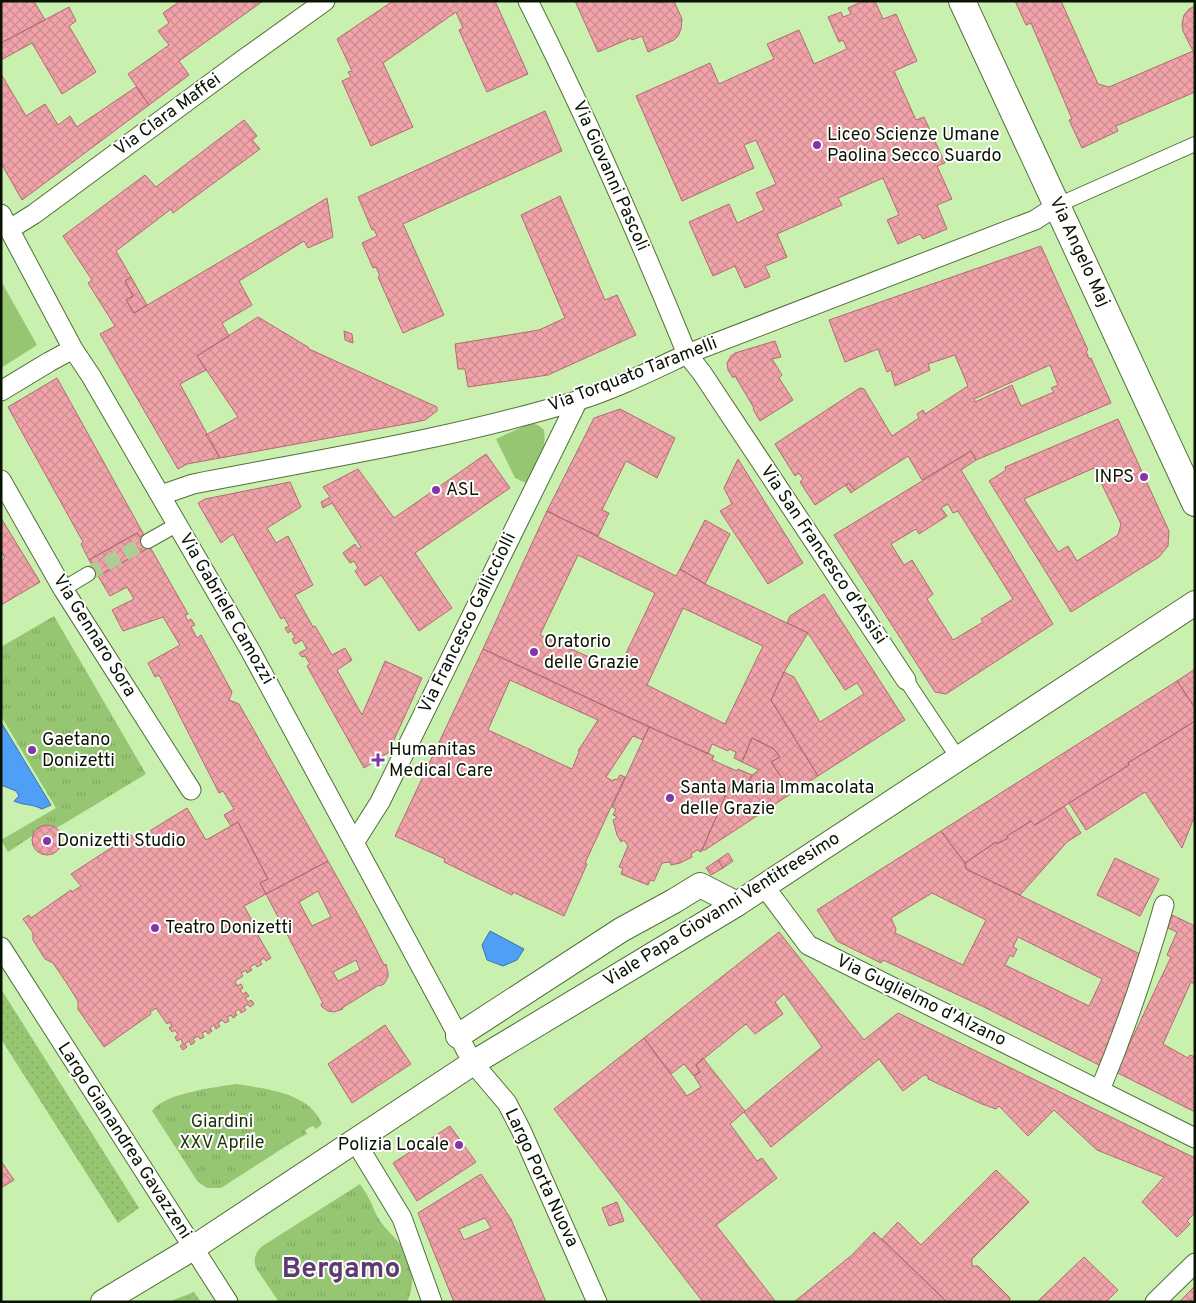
<svg xmlns="http://www.w3.org/2000/svg" width="1196" height="1303" font-family="Overpass,sans-serif">
<defs>
<pattern id="park-tufts" width="24" height="20" patternUnits="userSpaceOnUse" patternTransform="scale(1.25)"><rect width="24" height="20" fill="#96c672"/><path d="M3 7l-1-3M5 7V3M7 7l1-3M15 17l-1-3M17 17v-4M19 17l1-3" fill="none" stroke="#80a961"/></pattern>
<pattern id="garden-dots" width="8" height="8" patternUnits="userSpaceOnUse" patternTransform="scale(1.25)"><rect width="8" height="8" fill="#96c672"/><path d="M2 2h.1M6 6h.1" fill="none" stroke="#80a961" stroke-width="1.8" stroke-linecap="round"/></pattern>
<pattern id="building-cross-hatch" width="8" height="8" patternUnits="userSpaceOnUse" patternTransform="scale(1.25)"><rect width="8" height="8" fill="#f1a3aa"/><path d="M0 0l8 8M0 8l8-8" fill="none" stroke="#cd8b90"/></pattern>
</defs>
<rect width="100%" height="100%" fill="#caf0b0"/>
<path fill="#96c672" d="M1 281 37 345 1 368Z
M531 423 538 425 544 430C547 452 537 465 528 484L515 478 496 439Z"/>
<path fill="url(#park-tufts)" d="M54 616 146 774 55 829 46 827 8 852 1 840 56 808 1 716V647Z
M237 1084C266 1089 310 1093 322 1124L316 1129 313 1126 305 1130 307 1134 297 1139 221 1188H207L198 1182 152 1111C165 1093 216 1087 237 1084Z
M360 1184C368 1195 371 1202 376 1214 381 1225 393 1235 400 1244 413 1259 416 1284 407 1302H279L256 1268C253 1259 255 1254 261 1247Z"/>
<path fill="url(#garden-dots)" d="M1 989 139 1208 118 1223 1 1039Z
M194 1292 201 1302H168Z"/>
<path fill="#4f9ff7" stroke="#3a75ad" d="M1 722 51 805 42 809C30 803 25 806 14 801L19 796 16 791 1 785Z
M490 931 524 949 517 960 503 966 487 960 482 945Z"/>
<path fill="url(#building-cross-hatch)" stroke="#b36a72" fill-rule="evenodd" d="M1 1H34L45 20 1 43Z
M180 1H263L179 61 189 75 149 105 128 74 169 45 158 31 169 23 163 13Z
M393 1H495L528 74 487 92 459 30 463 28 456 12 383 63 413 127 371 146 342 81 351 77 348 72 352 71 337 39Z
M575 1H655L656 3 674 1 682 19 681 29 678 36 674 40 648 52 642 36 632 40 631 38 598 52Z
M863 1H875L883 19 896 14 917 61 894 71 916 120 924 117 945 163 937 166 952 199 937 205 947 229 923 239 920 234 898 244 887 220 899 215 883 178 838 198 842 205 777 234 787 257 765 266 770 277 745 288 735 266 713 276 689 222 729 204 737 223 764 210 756 193 776 184 756 140 744 145 754 168 682 201 636 96 710 63 719 84 774 59 767 44 799 30 814 64 847 49 843 40 839 42 828 17 841 12 843 17 851 14 848 8Z
M1015 1H1061L1098 84 1109 87 1193 51 1183 31 1182 24 1184 15 1189 9 1195 6V92L1116 126 1118 131 1082 148 1069 120 1072 119 1031 23 1026 25Z
M69 7 76 21 69 26 96 72 62 94 32 43 1 60V43Z
M1 74 26 116 45 104 58 125 70 116 77 127 136 87 149 105 22 200 1 163Z
M545 111 562 151 403 224 444 315 403 333 378 277 380 276 376 267 373 268 362 243 377 236 374 229 372 230 358 197Z
M244 120 257 136 252 140 260 149 173 213 171 209 116 251 131 277 125 281 133 296 126 300 134 313 327 198 333 237 308 248 304 241 239 281 252 305 222 323 229 336 197 356 206 370 180 384 220 458 187 464 178 469 104 341 100 334 115 326 88 283 92 280 63 236 145 175 156 187Z
M560 196 605 300 617 295 636 335 548 375 468 387 465 369H458L455 344 539 330 565 318 521 215Z
M1041 246 1088 350 1086 351 1089 359 1091 358 1111 403 976 460 971 451 922 480 908 456 855 490 849 483 815 505 800 482 803 479 799 473 795 476 775 444 860 388 864 389 892 436 919 418 917 414 923 410 925 414 968 386 955 355 928 364 930 370 895 386 891 370 887 372 878 349 845 362 829 320ZM1050 365 1058 385 1051 388 1054 392 1021 406 1012 385 975 402 974 399Z
M131 277 147 305 134 313 126 300 133 296 125 281Z
M258 317 308 347 309 349 437 407V411L425 420 416 422 220 458 206 435 238 417 197 356Z
M344 331 352 334 353 343 345 340Z
M775 341 781 357 772 359 782 375 779 378 793 400 760 421 753 409 754 408 735 376 733 378 728 370 727 363 731 356 735 353Z
M57 378 144 535 140 537 137 533 89 560 81 544 83 542 8 407Z
M620 409 675 438 657 478 626 461 602 510 609 513 598 536 547 511 594 418Z
M1118 419 1169 531 1168 546 1159 557 1071 612 989 481 1006 470 1005 467ZM1094 468 1121 524 1118 535 1077 561 1068 546 1058 552 1024 499Z
M971 451 976 460 961 470 1053 624 946 694 935 692 834 535ZM948 504 953 513 958 511 1013 599 981 619 983 622 953 640 927 599 933 594 912 560 904 565 891 544 916 529 919 534 947 516 941 508Z
M486 454 510 488 415 553 452 608 419 631 381 575 365 586 355 571 358 568 354 561 350 563 343 553 355 544 358 549 361 547 332 503 323 508 321 502 330 497 323 487 358 469 394 518Z
M738 459 803 563 768 584 720 511 732 504 724 488Z
M290 482 301 507 267 528 276 543 288 536 313 585 295 595 313 627 315 626 332 655 345 648 352 660 337 670 362 715 385 661 422 678 388 753 364 768 307 666 310 664 305 656 302 657 299 653 307 649 302 640 295 644 292 639 295 638 293 634 291 631 288 633 285 628 289 626 284 617 281 619 233 534 221 543 198 503 205 499Z
M849 483 855 490 851 493 846 486Z
M547 511 676 576 680 569 705 584 808 633 784 672 771 700 818 776 792 793 771 762 780 757 774 749 752 738 742 762 734 758 736 752 729 749 728 751 712 744 708 754 483 649ZM578 555 655 593 618 670 540 635ZM683 608 763 646 725 724 647 685Z
M1 518 40 582 1 605V561L5 558 1 551Z
M705 520 730 534 705 584 680 569Z
M137 533 140 537 144 535 150 547 98 576 89 560Z
M150 547 188 614 185 615 188 621 191 619 195 625 191 627 197 638 201 635 232 692 229 700 239 704 328 861 266 894 260 883 268 879 238 822 231 826 224 815 234 809 223 791 219 793 159 675 155 677 148 663 180 645 163 617 123 631 112 610 134 599 127 587 110 596 98 576Z
M824 594 905 720 818 776 771 700 784 672 794 677 820 722 864 694 857 683 845 690 808 633 787 623 790 616Z
M483 649 649 727 643 740 633 736 606 777 613 781 614 779 617 780 620 775 625 777 585 863 587 864 564 916 513 892 512 895 444 862 445 859 395 836ZM510 680 598 720 578 751 579 752 572 769 488 730Z
M1195 669V708L1177 681Z
M1177 681 1195 708V721L1128 763 1129 765 1035 825 1031 821 1007 836 1008 838 997 844 996 842 965 863 941 831Z
M1195 721V815L1182 848 1145 792 1086 830 1069 803 1129 765 1128 763Z
M649 727 714 756 712 760 737 771 738 769 752 775 745 789 731 783 701 852 697 850 691 854 692 857 680 863 671 865 670 862 662 863 654 881 650 880 648 885 621 874 623 868 619 867 628 846 624 840 621 842 617 835 613 820 616 819V816L613 815 616 809 612 807Z
M752 738 774 749 780 757 771 762 792 793 705 850H702L731 783 745 789 752 775 759 770 742 762Z
M1064 806 1081 833 1067 842 1020 895 966 869 965 863 996 842 997 844 1008 838 1007 836 1031 821 1035 825Z
M187 808 206 840 238 822 268 879 260 883 266 894 244 906 254 924 252 925 271 958 266 961 264 958 260 961 262 964 257 967 255 964 250 967 252 970 247 973 246 970 241 973 243 976 235 981 237 986 241 984 243 988 240 990 243 994 246 992 249 996 245 998 248 1002 251 1000 254 1004 250 1007 248 1004 244 1007 246 1010 241 1013 239 1009 235 1012 237 1015 233 1018 231 1015 227 1017 229 1021 225 1023 222 1020 218 1023 220 1026 216 1029 214 1025 210 1028 212 1031 208 1034 206 1031 202 1033 204 1037 200 1039 198 1036 193 1039 195 1042 191 1045 189 1041 185 1044 187 1047 183 1050 180 1046 183 1044 181 1039 177 1041 175 1037 178 1035 175 1030 172 1032 169 1028 172 1026 170 1022 167 1024 156 1008 150 1012 151 1014 104 1047 78 1009V1001L66 982 53 963 45 959 33 940V933L23 919 29 915 31 918 71 890 72 892 81 886 71 874 131 835 135 840Z
M32 840a15 15 0 1 1 30 0a15 15 0 1 1-30 0Z
M941 831 965 863 966 869 1142 955 1103 1067 982 1006 883 960 881 963 837 941 817 910ZM932 893 986 920 963 965 895 933 896 929 891 918ZM1018 937 1102 979 1089 1006 1005 965 1010 955 1013 957 1017 949 1013 947Z
M728 853 733 861 723 868 718 860Z
M1115 858 1159 879 1140 916 1097 895Z
M718 860 723 868 711 875 706 868Z
M328 861 365 927 384 965 386 964 388 973V977L384 984 380 986 379 985 342 1008 343 1009 334 1012 328 1011 322 1007 321 1004 323 1003 266 894ZM318 891 331 917 312 926 299 902ZM356 960 360 970 338 981 333 972Z
M1172 915 1195 926V984L1191 982 1163 1044 1188 1058 1190 1055 1195 1057V1112L1116 1072 1171 957 1167 955 1177 932 1168 928Z
M779 932 864 1040 898 1013 1195 1158V1213L1187 1221 1190 1224 1177 1237 1142 1202 1164 1177 1097 1150 1054 1110 1028 1136 999 1106 996 1109 982 1104 928 1079V1076L924 1075 903 1091 879 1059 771 1147 744 1112 822 1047 784 994 775 1002 783 1014 755 1034 746 1024 696 1065 700 1072 694 1076 684 1064 671 1074 644 1038Z
M385 1025 411 1064 352 1103 328 1064Z
M644 1038 687 1096 701 1087 694 1076 700 1072 696 1065 703 1058 745 1111 730 1124 757 1161 762 1158 777 1178 716 1225 776 1302H703L554 1109Z
M450 1126 476 1162 417 1201 393 1163Z
M1 1161 14 1180 1 1188Z
M996 1170 1029 1202 972 1259V1266H978L1010 1298 1009 1302H947L882 1239 898 1222 921 1245Z
M481 1174 511 1219 546 1302H454L418 1213ZM485 1218 491 1228 464 1240 459 1229Z
M617 1202 624 1221 609 1226 602 1208Z
M874 1232 947 1302H794L852 1255Z
M1084 1257 1118 1290 1106 1302H1037Z
M1195 1286V1302H1179Z"/>
<g fill="none" stroke-linecap="round" stroke-linejoin="round">
<path stroke="#adcf96" stroke-width="14" stroke-dasharray="14 7" stroke-linecap="butt" d="M88 574 148 541"/>
<defs>
<path id="pedestrian" d="M1058 205 1195 144
M148 541 178 524
M63 589 88 574
M906 680 958 758"/>
<path id="minor" d="M528 1C586 116 638 234 687 354L702 373 906 680
M1 214 73 349 91 376 250 650 473 1063 507 1103 521 1130 597 1302
M10 229 34 214 240 62 325 1
M1 391 49 362 73 349
M1 480 63 589 191 790
M161 495 193 484C321 459 451 439 576 401 615 389 651 371 687 354L1035 220 1058 205
M354 843 380 802 578 400
M764 886 808 945 1195 1138
M1 947 228 1302
M1100 1090C1125 1030 1146 969 1164 905
M355 1141 402 1218 432 1302
M1155 1302 1195 1263"/>
<path id="tertiary" d="M458 1036 621 930 674 901 700 885 737 904
M103 1302 193 1248 473 1063 737 904 1195 603"/>
<path id="secondary" d="M962 1 1195 503"/>
</defs>
<use href="#pedestrian" stroke="#517137" stroke-width="16"/>
<use href="#minor" stroke="#517137" stroke-width="21"/>
<use href="#tertiary" stroke="#517137" stroke-width="26"/>
<use href="#secondary" stroke="#517137" stroke-width="28"/>
<use href="#pedestrian" stroke="#fff" stroke-width="14"/>
<use href="#minor" stroke="#fff" stroke-width="19"/>
<use href="#tertiary" stroke="#fff" stroke-width="24"/>
<use href="#secondary" stroke="#fff" stroke-width="26"/>
</g>
<g fill="#8235a6" stroke="#fff" stroke-width="2">
<circle cx="817" cy="145" r="5"/>
<circle cx="1144" cy="477" r="5"/>
<circle cx="436" cy="490" r="5"/>
<circle cx="534" cy="652" r="5"/>
<circle cx="32" cy="750" r="5"/>
<path d="M375.5 752.5h5v5h5v5h-5v5h-5v-5h-5v-5h5z"/>
<circle cx="670" cy="798" r="5"/>
<circle cx="47" cy="841" r="5"/>
<circle cx="155" cy="928" r="5"/>
<circle cx="459" cy="1145" r="5"/>
</g>
<g text-anchor="middle" dominant-baseline="central" stroke-width="4" stroke-linejoin="round" paint-order="stroke">
<g font-size="18" fill="#081401" stroke="#fff">
<text transform="translate(168 115) rotate(-36)">Via Clara Maffei</text>
<text transform="translate(610 176) rotate(66)">Via Giovanni Pascoli</text>
<text transform="translate(1079 252) rotate(65)">Via Angelo Maj</text>
<text transform="translate(633 375) rotate(-21)">Via Torquato Taramelli</text>
<text transform="translate(823 555) rotate(56)">Via San Francesco d'Assisi</text>
<text transform="translate(226 609) rotate(60)">Via Gabriele Camozzi</text>
<text transform="translate(468 623) rotate(-64)">Via Francesco Gallicciolli</text>
<text transform="translate(94 636) rotate(58)">Via Gennaro Sora</text>
<text transform="translate(722 910) rotate(-32)">Viale Papa Giovanni Ventitreesimo</text>
<text transform="translate(921 1001) rotate(26)">Via Guglielmo d'Alzano</text>
<text transform="translate(124 1141) rotate(57)">Largo Gianandrea Gavazzeni</text>
<text transform="translate(541 1178) rotate(65)">Largo Porta Nuova</text>
</g>
<g font-size="18" fill="#081401" stroke="#fff" text-anchor="start">
<text x="827" y="135">Liceo Scienze Umane<tspan x="827" dy="21">Paolina Secco Suardo</tspan></text>
<text x="1134" y="477" text-anchor="end">INPS</text>
<text x="446" y="490">ASL</text>
<text x="544" y="642">Oratorio<tspan x="544" dy="21">delle Grazie</tspan></text>
<text x="42" y="740">Gaetano<tspan x="42" dy="21">Donizetti</tspan></text>
<text x="389" y="750">Humanitas<tspan x="389" dy="21">Medical Care</tspan></text>
<text x="680" y="788">Santa Maria Immacolata<tspan x="680" dy="21">delle Grazie</tspan></text>
<text x="57" y="841">Donizetti Studio</text>
<text x="165" y="928">Teatro Donizetti</text>
<text x="449" y="1145" text-anchor="end">Polizia Locale</text>
</g>
<g font-size="18" fill="#1d3307" stroke="#fff">
<text x="222" y="1122">Giardini<tspan x="222" dy="21">XXV Aprile</tspan></text>
</g>
<g font-size="28" font-weight="bold" fill="#5e3972" stroke="#fff">
<text x="341" y="1270">Bergamo</text>
</g>
</g>
<rect width="1196" height="1303" fill="none" stroke="#081401" stroke-width="5"/>
</svg>
